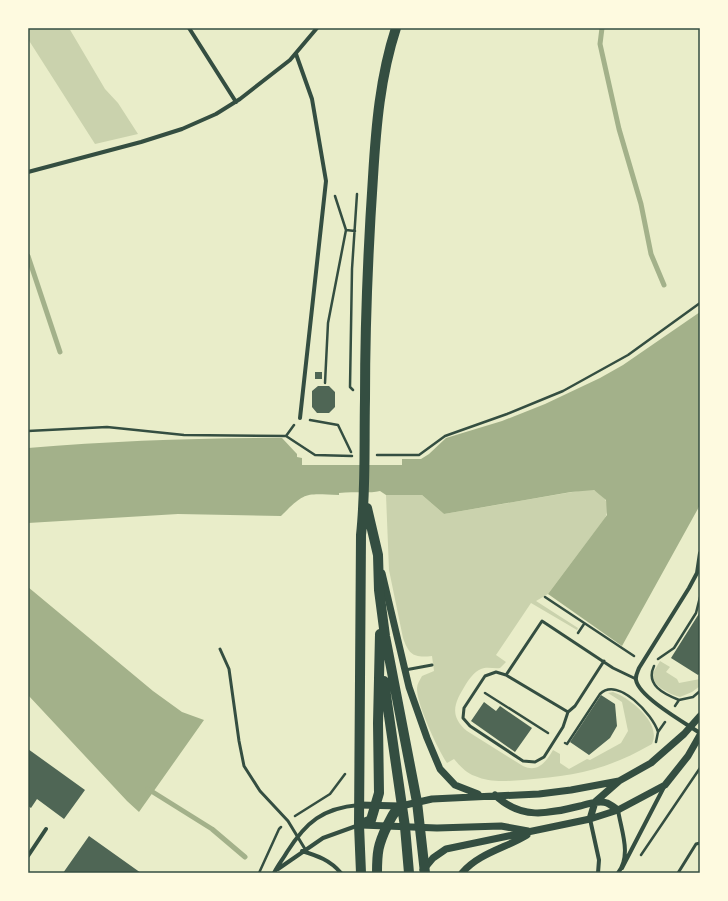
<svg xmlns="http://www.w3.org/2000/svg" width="728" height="901" font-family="'Titillium Web',sans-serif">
<rect width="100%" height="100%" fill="#e9edc9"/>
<path fill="#cad2ad" d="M28 28H69L105 89 118 103 138 134 95 144 28 39Z
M590 489C603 492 612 504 605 518L548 594 536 601 578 628 577 630 531 603 496 655 506 662 500 668C494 669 487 666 481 669 474 672 470 678 466 684 455 702 448 715 467 731L523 766C538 773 546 762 553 750L560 754V763L569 769 587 759 590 760 621 743 628 731 622 702 608 693 613 692C630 698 662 723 652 744 607 770 574 776 523 780 508 781 490 783 475 776 466 773 460 766 454 759L447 763C438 750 416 703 417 688 417 684 420 680 422 676L434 671 432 656C414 658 409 655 403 638L389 570 386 495H422L444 514Z
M660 661 670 667 666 672 677 679 679 683 700 679V686L692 692 680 697C672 695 652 686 653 676 653 671 658 665 660 661Z"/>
<path fill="#a3b18a" d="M700 312V505L622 646 548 594 607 515 606 500 594 490 571 492 444 514 422 495H386L380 491C366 494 353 491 339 493V495C305 494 306 491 281 516L178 514 28 523V448C113 441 197 438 282 438L297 454V457L302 458V465H402V459H421L429 454 446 438 502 421 545 404 600 378 623 365Z
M28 587 153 691 182 712 204 720 139 812 127 801 28 695Z"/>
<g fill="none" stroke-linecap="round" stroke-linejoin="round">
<path stroke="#a3b18a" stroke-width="5" d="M602 28 600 44 619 129 641 204 651 254 664 285
M28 256 60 352
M148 789 212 829 245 857"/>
</g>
<path fill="#4f6655" d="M315 372H322V379H315Z
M318 386H329L335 392V407L329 413H317L312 407V391Z
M700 612V673L698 675 671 658Z
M601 695 615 704 617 726 610 738 589 755 570 742Z
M484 702 496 711 500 706 532 728 515 752 471 721Z
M28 749 85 790 64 819 37 799 31 808 28 806Z
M89 836 141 873H63Z"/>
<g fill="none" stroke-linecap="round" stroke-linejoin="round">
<path stroke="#344e41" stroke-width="2.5" d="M335 196 346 230 355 231
M325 383 328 323 346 230
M353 390 350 387 352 269 357 194
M310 420 338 425 351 452
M28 431 107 427 184 435 286 436 315 455 352 456
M286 436 294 425
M377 455H419L445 436 507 414 563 391 628 355 700 303
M545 597 634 656
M578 633 584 624
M658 659 674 648 696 613 700 597
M654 666C645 685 664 694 679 700
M485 693 548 733
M675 706 679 700 693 697 700 691
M656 742 658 732 665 722
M565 743 567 744 600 694C618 676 653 715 658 732
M295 816 330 794 345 774
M641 855 700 768
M259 873 279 829 281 827"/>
<path stroke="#344e41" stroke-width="3" d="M220 649 229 669 239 741 244 766 260 791 288 821 305 849
M604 661 575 706 568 712 506 675 542 621 613 668 636 679
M405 670 432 665
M506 675 496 672 485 676 464 708 463 718 470 726 523 761 535 762 544 757 563 727 568 712
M678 873 696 844 700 843"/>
<path stroke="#344e41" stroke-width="4" d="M189 28 236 102
M296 54 312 99 326 181 300 418
M28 172 141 142 182 129 216 114 240 99 290 60 317 28
M700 553 697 573 689 588 639 668C638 671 635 676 636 680 639 697 685 723 700 733
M618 810C621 830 632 855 618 873
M590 819 599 860 598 873
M302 851C318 856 330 860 341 873
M28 856 46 829
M622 868 664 787
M278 869 323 838 359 825
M274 873C278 865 283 859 287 852 306 822 323 808 359 805"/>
<path stroke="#344e41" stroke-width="7" d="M382 573 409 687 427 738 440 769 455 785 478 794
M495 795C521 820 547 814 580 806 588 804 599 800 607 803 611 805 615 808 618 810
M359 805 401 806 432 799 539 794 571 790 619 781 651 763 684 734 700 716
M590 819 595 802 619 781
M361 825 437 828 501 826 528 831
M423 870 433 858 446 849 590 819 618 810 665 785 688 756 700 735
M462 873C479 853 506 848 527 835"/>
<path stroke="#344e41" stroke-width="10" d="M367 508 378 555 379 590 385 636 417 802 425 873
M384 681 405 827 409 873
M359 825 371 820 379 793 378 723 380 634
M361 873 359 825 361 535C366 489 364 444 365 399 365 325 368 251 373 177 376 127 380 77 396 28
M377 873C377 852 378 845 387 826 392 817 393 812 401 806"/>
</g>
<rect width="728" height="901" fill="none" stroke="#fefae0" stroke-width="58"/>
<rect x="29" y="29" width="670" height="843" fill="none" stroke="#344e41" stroke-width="1.5"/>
</svg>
